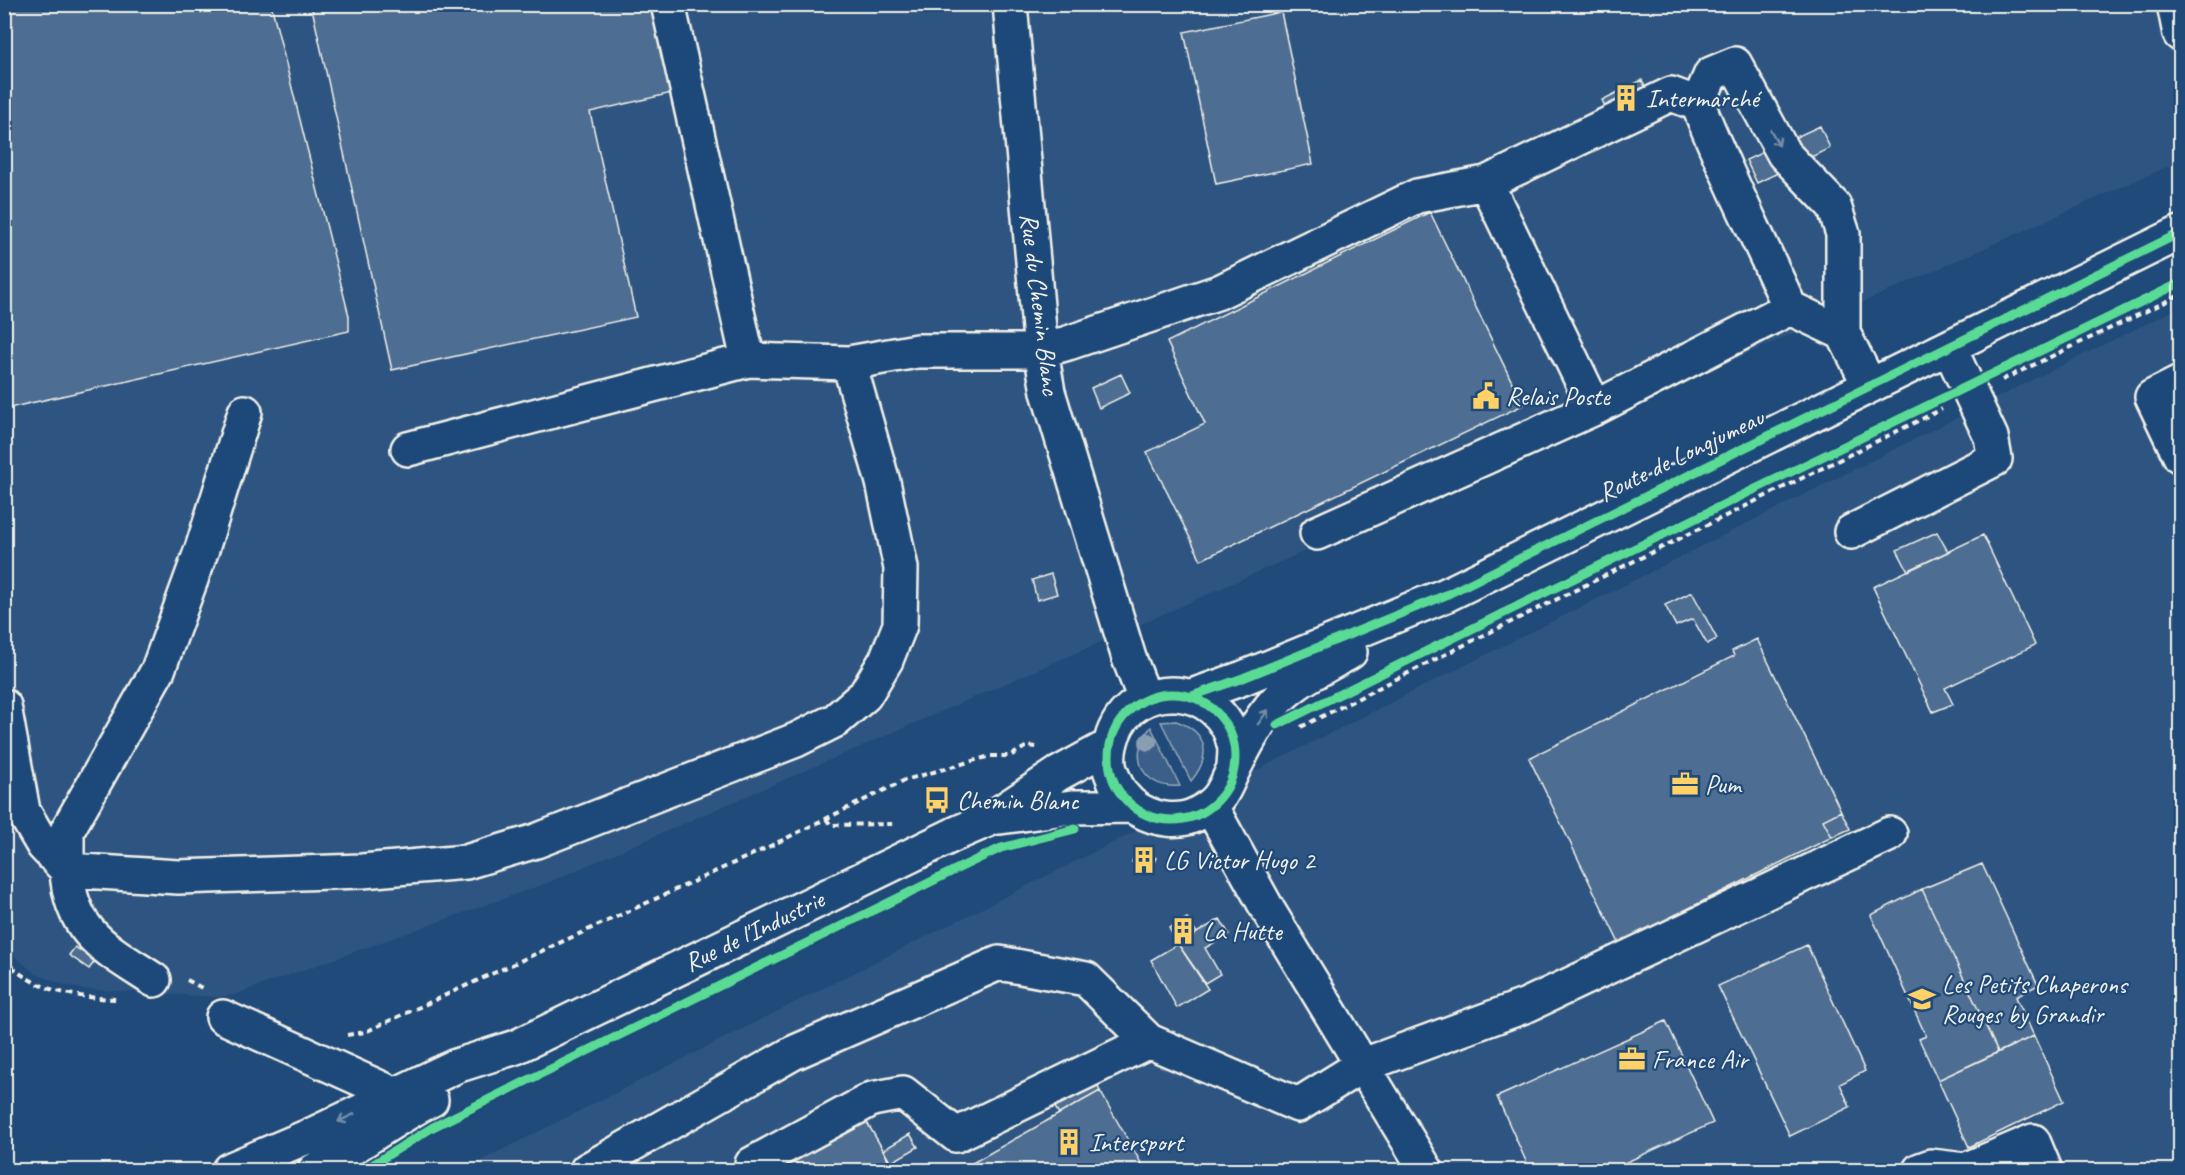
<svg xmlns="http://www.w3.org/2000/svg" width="2185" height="1175" font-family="Caveat,sans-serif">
<rect width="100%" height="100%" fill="#1f4a7a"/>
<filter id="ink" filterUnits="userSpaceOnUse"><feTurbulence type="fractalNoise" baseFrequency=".0167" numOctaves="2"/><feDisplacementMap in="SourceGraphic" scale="12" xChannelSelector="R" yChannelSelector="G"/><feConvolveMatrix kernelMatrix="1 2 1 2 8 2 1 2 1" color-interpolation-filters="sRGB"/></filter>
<g filter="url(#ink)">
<path fill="#2d5581" d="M4 5H2180V161L1094 645 547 883 234 995 217 997 82 989 62 984 36 974 14 956 5 945Z
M2180 307V1170H462L2026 383Z"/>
<path fill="#3a5f88" stroke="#97a8b8" stroke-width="1.5" d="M1176 721C1208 732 1212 756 1191 781L1161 722Z
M1151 727 1180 786C1143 790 1126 755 1151 727Z"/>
<path fill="#4d6e92" stroke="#f4f1e8" stroke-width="1.5" d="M4 4H271L349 316V331L4 409Z
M311 4H651L672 93 590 112 636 317 392 370Z
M1872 4H1914V7L1872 8Z
M1281 12 1313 164 1216 184 1184 32Z
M1642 80 1650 97 1610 117 1602 100Z
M1820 126 1830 148 1757 183 1746 160Z
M1430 212 1523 405 1201 560 1147 452 1205 424 1167 342Z
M1121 374 1130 393 1099 408 1091 388Z
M1937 532 1948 552 1908 571 1897 550Z
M1983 535 2035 645 1945 688 1953 704 1933 712 1873 587Z
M1051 574 1057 594 1037 600 1032 580Z
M1692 592 1717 639 1707 644 1693 619 1676 626 1665 605Z
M1757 639 1841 811 1823 820 1832 837 1619 943 1529 758 1734 656 1732 651Z
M1841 811 1850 829 1832 837 1823 820Z
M1137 850 1156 858 1150 871 1132 862Z
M1982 864 2038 985 2016 997 2034 1036 1998 1052 1922 889Z
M1922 889 1998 1052 1938 1080 1919 1039 1926 1036 1871 915Z
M1187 918 1197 933 1178 944 1169 928Z
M1220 919 1229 934 1205 948 1220 974 1205 983 1178 944Z
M1178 944 1208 989 1177 1008 1151 960Z
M1807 945 1865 1071 1840 1084 1850 1107 1790 1136 1718 986Z
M75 947 95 961 89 969 69 955Z
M1666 1021 1713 1123 1609 1170H1530L1497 1097Z
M2034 1036 2064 1101 1969 1147 1938 1080Z
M1093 1078 1100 1091 1059 1114 1052 1102Z
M1100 1091 1145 1170H960L1059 1114Z
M862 1114 895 1170H765Z
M910 1134 918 1147 890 1163 883 1150Z"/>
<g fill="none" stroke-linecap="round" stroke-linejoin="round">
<defs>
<path id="minor" d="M668 4 748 360
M1010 4 1041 351 1048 392 1129 658 1145 699
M2174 4 2180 34
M1698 104 1711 74 1735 64 1784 154 1834 206 1843 234V333
M1486 183 1595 408 1790 308
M2180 383 2152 397 2180 456
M245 412 202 549 158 670 67 831V870L178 877 362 871 466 862 536 841 796 740 836 720 865 695 886 660 900 625 901 568 883 482 849 363 917 351H1041L1068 343 1219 292 1417 196 1486 183 1671 94 1698 104C1725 174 1760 240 1790 308L1843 333 1870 386
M408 449 748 360 849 363
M1851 532 1995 459 1991 437 1949 347
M1317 533 1595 408
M1192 696 1243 678 1446 595 2180 233
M4 706 23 811 43 845 67 870C70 933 107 949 154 980
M1234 767C1234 760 1236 751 1234 744 1221 683 1135 675 1113 735 1109 747 1106 762 1112 775 1117 789 1125 802 1139 810 1157 820 1180 824 1199 813 1224 800 1224 787 1236 764 1245 746 1254 729 1266 713 1286 684 1321 669 1350 652
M1211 807 1268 910 1426 1170
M1000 817 1072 807 1131 806
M223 1017 396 1095
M752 1164 872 1099 903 1093 956 1135 1149 1041 1298 1105 1361 1066 1527 1005 1890 834
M229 1170 316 1133 456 1066 516 1047 955 834 992 818 1058 774 1109 746
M315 1170C355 1149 390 1120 431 1100
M587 1170 793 1053 999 963 1086 979 1149 1041
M1920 1170 1931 1166 1965 1170 2033 1141 2045 1170"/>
</defs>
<use href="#minor" stroke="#f4f1e8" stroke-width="38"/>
<path stroke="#f4f1e8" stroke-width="4" stroke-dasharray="6 4.5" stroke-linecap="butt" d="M2002 380 2180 295
M1301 727 1442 656 1942 409
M826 819 831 825 893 824
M4 959C34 992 77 998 119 999
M187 980 204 989
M347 1035 365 1032 760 851 905 780 990 756H1010L1027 746 1037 747"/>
<use href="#minor" stroke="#1f4a7a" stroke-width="33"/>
<defs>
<path id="cycleway" d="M1109 757a63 63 0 1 1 126 0a63 63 0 1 1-126 0Z
M1192 696 1243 678 1446 595 2180 233
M1277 725 1745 494 2180 283
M364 1170 433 1127 961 867 1001 848 1075 829"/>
</defs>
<use href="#cycleway" stroke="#1f4a7a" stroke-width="13"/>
<use href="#cycleway" stroke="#5adb95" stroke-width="9"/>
</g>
<circle fill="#8a9eb1" cx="1148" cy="742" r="9"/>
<defs><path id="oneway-shaft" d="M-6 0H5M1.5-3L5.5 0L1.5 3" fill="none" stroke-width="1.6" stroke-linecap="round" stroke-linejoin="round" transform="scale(1.5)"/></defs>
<g stroke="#748da6">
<use href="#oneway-shaft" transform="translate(1775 138) rotate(61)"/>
<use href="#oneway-shaft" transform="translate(1263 717) rotate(-55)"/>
<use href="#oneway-shaft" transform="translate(346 1118) rotate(155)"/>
</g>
</g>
<defs>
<symbol id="building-bare" viewBox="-9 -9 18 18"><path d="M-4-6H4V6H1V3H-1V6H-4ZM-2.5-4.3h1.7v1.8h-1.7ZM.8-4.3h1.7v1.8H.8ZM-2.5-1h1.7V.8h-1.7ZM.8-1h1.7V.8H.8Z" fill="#ffd166" stroke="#1f4a7a" stroke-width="2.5" paint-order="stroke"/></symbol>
<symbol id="civic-bare" viewBox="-9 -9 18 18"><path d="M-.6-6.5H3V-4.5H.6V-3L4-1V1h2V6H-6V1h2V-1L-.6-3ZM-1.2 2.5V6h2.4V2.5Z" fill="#ffd166" stroke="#1f4a7a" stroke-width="2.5" paint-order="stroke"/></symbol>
<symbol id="office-bare" viewBox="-9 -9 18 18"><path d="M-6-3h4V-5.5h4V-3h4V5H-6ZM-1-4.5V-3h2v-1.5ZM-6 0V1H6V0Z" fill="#ffd166" stroke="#1f4a7a" stroke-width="2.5" paint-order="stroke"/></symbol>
<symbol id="bus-bare" viewBox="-9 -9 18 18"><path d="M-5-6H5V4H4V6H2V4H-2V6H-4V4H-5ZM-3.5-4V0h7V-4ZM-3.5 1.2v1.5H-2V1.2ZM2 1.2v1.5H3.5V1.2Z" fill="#ffd166" stroke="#1f4a7a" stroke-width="2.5" paint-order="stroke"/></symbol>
<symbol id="school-bare" viewBox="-9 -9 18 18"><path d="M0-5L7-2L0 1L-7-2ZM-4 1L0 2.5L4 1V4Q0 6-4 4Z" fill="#ffd166" stroke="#1f4a7a" stroke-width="2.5" paint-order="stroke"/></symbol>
</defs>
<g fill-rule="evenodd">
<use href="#building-bare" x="1607" y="79" width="38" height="38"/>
<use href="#civic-bare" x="1467" y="377" width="38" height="38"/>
<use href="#office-bare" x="1666" y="765" width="38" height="38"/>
<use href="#bus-bare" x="918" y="781" width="38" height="38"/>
<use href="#building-bare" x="1125" y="841" width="38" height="38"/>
<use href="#building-bare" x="1164" y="912" width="38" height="38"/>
<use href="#school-bare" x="1903" y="980" width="38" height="38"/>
<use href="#office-bare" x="1613" y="1040" width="38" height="38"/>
<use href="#building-bare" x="1050" y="1123" width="38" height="38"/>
</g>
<g text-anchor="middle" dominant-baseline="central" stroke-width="4.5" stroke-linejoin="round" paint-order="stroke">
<g font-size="26" fill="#f4f1e8" stroke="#1f4a7a" text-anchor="start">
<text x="1646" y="98">Intermarché</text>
<text x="1506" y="396">Relais Poste</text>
<text x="1705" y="784">Pum</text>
<text x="957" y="800">Chemin Blanc</text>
<text x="1164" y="860">LG Victor Hugo 2</text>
<text x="1203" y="931">La Hutte</text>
<text x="1942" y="984">Les Petits Chaperons<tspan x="1942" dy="30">Rouges by Grandir</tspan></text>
<text x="1652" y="1059">France Air</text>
<text x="1089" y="1142">Intersport</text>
</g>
<g font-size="26" fill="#f4f1e8" stroke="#1f4a7a">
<text transform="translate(1040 304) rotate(83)">Rue du Chemin Blanc</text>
<text transform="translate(1681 455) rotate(-26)">Route de Longjumeau</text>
<text transform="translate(754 931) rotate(-26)">Rue de l'Industrie</text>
</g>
</g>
<rect width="2185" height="1175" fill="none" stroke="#1f4a7a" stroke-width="24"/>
<rect x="12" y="12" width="2161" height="1151" fill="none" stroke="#f4f1e8" stroke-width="2" filter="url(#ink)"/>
</svg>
